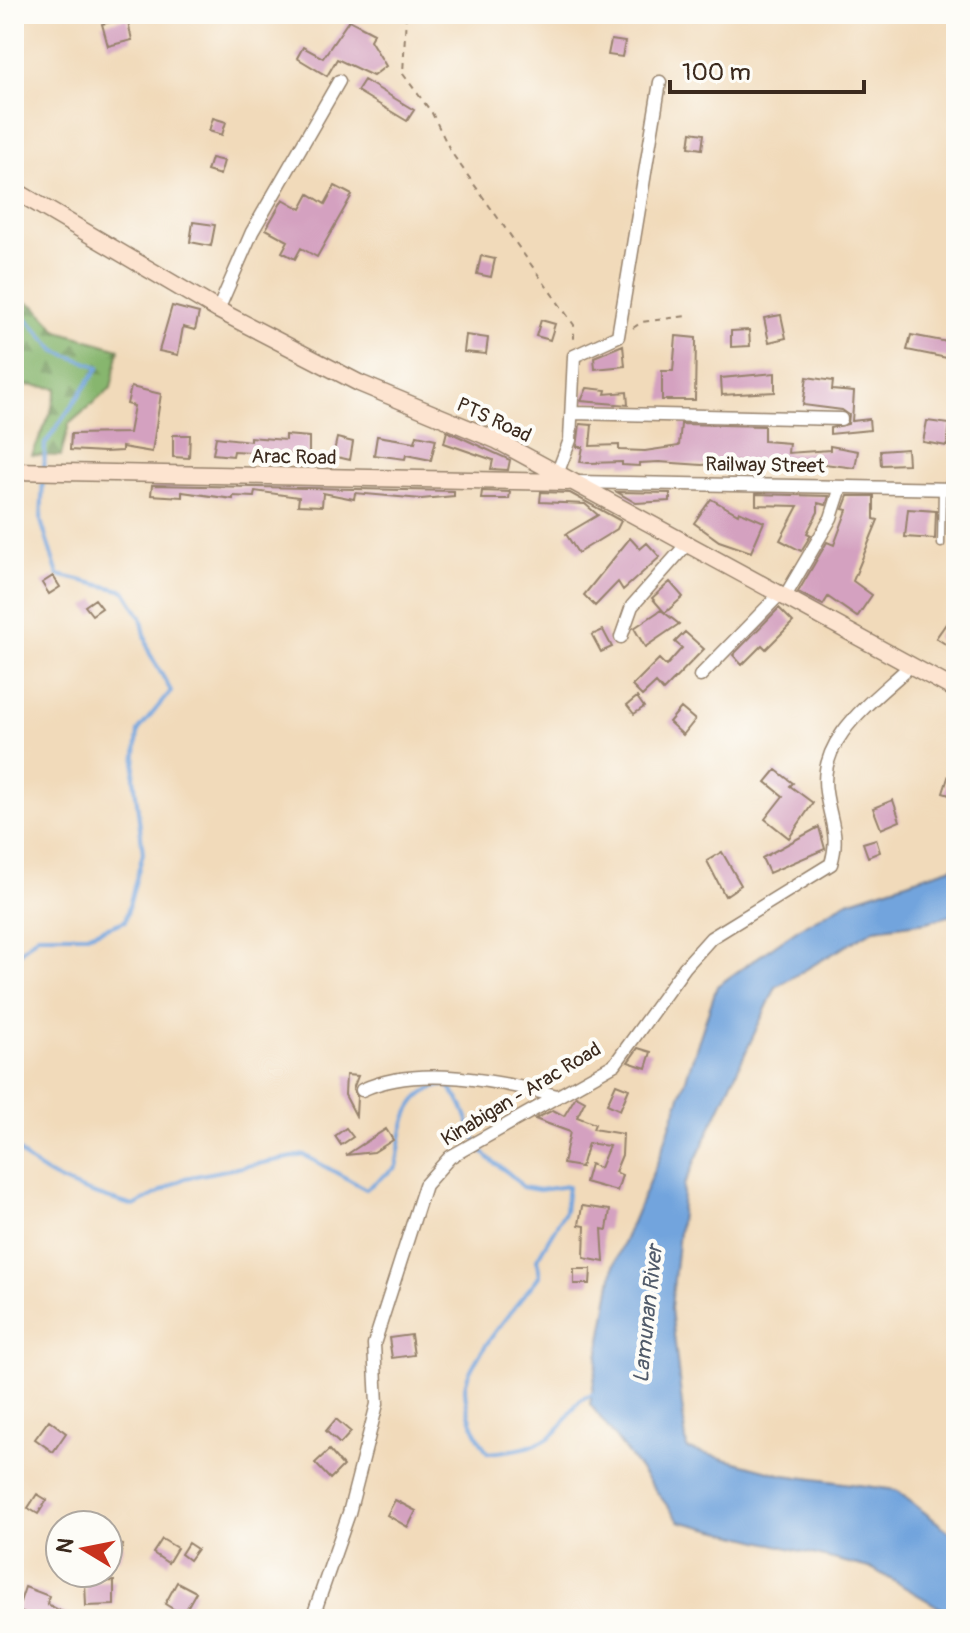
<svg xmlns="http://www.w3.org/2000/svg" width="970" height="1633" font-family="Pangolin,sans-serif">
<defs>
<pattern id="forest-firs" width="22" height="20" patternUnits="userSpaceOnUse" patternTransform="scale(2)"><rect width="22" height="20" fill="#87b66e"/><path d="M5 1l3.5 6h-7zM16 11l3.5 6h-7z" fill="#70945a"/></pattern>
</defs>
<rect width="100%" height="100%" fill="#fdfcf7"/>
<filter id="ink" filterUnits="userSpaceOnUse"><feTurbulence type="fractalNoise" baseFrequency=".0125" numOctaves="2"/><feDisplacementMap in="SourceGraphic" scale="16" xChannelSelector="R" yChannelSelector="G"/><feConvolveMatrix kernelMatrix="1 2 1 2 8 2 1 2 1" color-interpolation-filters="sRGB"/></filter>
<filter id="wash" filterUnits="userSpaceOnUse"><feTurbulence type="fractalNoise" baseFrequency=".006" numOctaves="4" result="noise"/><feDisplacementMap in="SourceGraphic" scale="32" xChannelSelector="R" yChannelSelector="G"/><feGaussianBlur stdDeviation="1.8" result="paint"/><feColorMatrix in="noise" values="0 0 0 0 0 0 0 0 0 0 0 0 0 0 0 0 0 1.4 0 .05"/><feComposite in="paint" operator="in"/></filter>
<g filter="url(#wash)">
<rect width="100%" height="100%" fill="#f1daba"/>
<path fill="url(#forest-firs)" stroke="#617046" stroke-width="2" d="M14 297 35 306 58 331 119 349 111 388 69 424 61 456 32 455 50 415 57 388 14 384Z"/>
<path fill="#72a4dd" stroke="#56677e" stroke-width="2" d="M956 866V914L927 922 875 929 776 987 684 1185 671 1308 687 1449 784 1475 896 1490 956 1537V1617L873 1569 679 1521 590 1404 614 1265 660 1156 717 986 798 929 848 901Z"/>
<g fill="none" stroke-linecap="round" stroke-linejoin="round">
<path stroke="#72a4dd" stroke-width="4" d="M14 314 28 320 56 351 99 367 45 444 44 469
M14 958 38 935H87L125 921 143 853 134 777 138 731 171 691 149 652 141 617 125 591 58 575 41 521 43 477
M14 1144C37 1180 94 1194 134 1206L185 1178 304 1155 366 1189 396 1167C403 1131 403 1090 447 1085 471 1109 466 1132 484 1153 495 1167 512 1171 522 1187L539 1190 568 1186 565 1211 537 1259 540 1275C523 1298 465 1363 465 1389 466 1413 475 1434 488 1453 509 1451 540 1448 555 1433 571 1418 570 1401 595 1393"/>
</g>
<g id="blocks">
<path fill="#d4a1c0" d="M127 18 132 40 108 46 102 24Z
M349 20 374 33 370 40 386 66 373 76 337 59 327 76 297 58 303 47 323 58Z
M611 40 625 42 622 57 608 55Z
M364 80 414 110 407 121 357 91Z
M213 118 226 122 222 135 209 131Z
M691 132 704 134 702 149 689 147Z
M211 158 224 161 220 175 207 171Z
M335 186 352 195 317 257 301 248 295 259 282 252 288 241 266 229 283 199 301 209 309 194 325 204Z
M193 222 215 225 211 246 190 242Z
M481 256 495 259 491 277 477 274Z
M172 306 199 313 195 330 183 327 178 355 159 351Z
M781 315 786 338 769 342 764 318Z
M541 320 555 324 550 340 536 336Z
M749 330 750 346 731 347V331Z
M466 335 488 338 486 354 464 352Z
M911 335 953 343 952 359 907 350Z
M676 336 696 338 695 400H662V371H673Z
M623 345 625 366 595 369 594 357Z
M775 373V392L722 395 721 378Z
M807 377 833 381 832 390 854 392 852 421 869 419 870 430 830 434V428L848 424 849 415 842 410 803 405Z
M131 387 161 394 152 452 122 447V451L104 452 70 450 71 434 129 433 134 406 127 404Z
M587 388 606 390 605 394 627 392 628 405 581 401Z
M927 421 950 424 947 446 923 442Z
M580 424 592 425 590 446 619 445V450L645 451 679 446 681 424 764 426V441L789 443 788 453 830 450V446L858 451 855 468 801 461 803 469 792 472 790 466 762 463V467L744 464V461L702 465 659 462 639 463V466L622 465V462L588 463 580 462 583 447H577Z
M447 431 510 460 508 470 491 469 493 460 444 443Z
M173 435H190L189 458 173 457Z
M285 435 309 437V455L234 451 233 456 213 454 216 437 250 441V437L285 440Z
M417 435 436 439 431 460 406 455 405 459 374 455 377 436 415 442Z
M337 438 353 442 350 460 333 456Z
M907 449 908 464 881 465 880 451Z
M152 485 454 491V496L421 499 355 493 354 499 323 493 322 506 298 505 299 497 255 491 254 497 233 496V499L182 492V497L151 495Z
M482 491 510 492 509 499H481Z
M541 492 570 493 621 521 617 529 578 553 566 534 598 515 585 504 540 502Z
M617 492 670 493V501L636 503Z
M756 494 829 496 826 505 818 503V512L807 533 811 535 801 551 780 540 798 506 756 505Z
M848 496H874V519L878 520 853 581 872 595 857 617 828 597 823 605 798 592 827 542 834 545 847 510 843 509Z
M711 499 738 514 739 511 764 522 751 552 719 541 694 523Z
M908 509 936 511 935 539 905 537Z
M630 538 640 549 647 543 660 557 623 590 618 582 595 606 584 595Z
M53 576 60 587 49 594 42 583Z
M670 582 683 597 665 613 652 598Z
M95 599 102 608 92 615 85 606Z
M779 608 793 622 766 649 762 645 742 665 733 655Z
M661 610 679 624 645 647 634 628Z
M948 621 956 627V639L950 647 936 638Z
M603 630 612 647 601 652 592 635Z
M685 632 704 649 663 691 656 683 642 696 632 686 659 659 666 666 682 648 675 642Z
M637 697 644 707 634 714 627 705Z
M681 708 695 720 683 735 669 722Z
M954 759H956V797L943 793Z
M776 770 793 783 790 786 813 803 789 838 765 819 783 796 766 782Z
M893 800 900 821 881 829 873 808Z
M819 827 825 849 769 873 762 858Z
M876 839 880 852 868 857 863 843Z
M722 852 741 885 725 896 707 861Z
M638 1048 651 1052 646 1068 628 1062Z
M346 1075 358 1076 353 1089 357 1097 356 1116 345 1095Z
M616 1084 629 1089 620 1110 607 1104Z
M576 1096 585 1101 577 1117 595 1124 593 1129 623 1134 622 1155 615 1172 622 1175 617 1191 585 1182 590 1164 600 1168 609 1146 588 1143 581 1167 563 1164 570 1132 535 1119 553 1110 564 1116Z
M346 1128 353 1137 341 1145 335 1136Z
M386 1129 393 1140 374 1152 346 1155Z
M582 1206 610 1210 607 1230 602 1229 604 1262 584 1258 585 1226 579 1225Z
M574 1269H591L590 1284H574Z
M411 1335 414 1355 392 1358 389 1338Z
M336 1419 351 1432 340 1444 326 1431Z
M49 1420 66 1433 53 1452 35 1439Z
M329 1450 343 1466 330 1479 315 1463Z
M37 1494 47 1500 38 1514 28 1508Z
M395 1500 416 1511 408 1527 387 1515Z
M162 1539 177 1548 168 1563 153 1553Z
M108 1541 123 1545 119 1560 108 1558Z
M188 1543 197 1549 189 1560 181 1554Z
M114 1581V1605L86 1606 85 1582Z
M177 1582 196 1592 183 1615 165 1604Z
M25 1587 49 1596 47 1604 76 1619H39L17 1611Z"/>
</g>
</g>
<g filter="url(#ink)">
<use href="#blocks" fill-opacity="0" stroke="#96826c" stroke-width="2"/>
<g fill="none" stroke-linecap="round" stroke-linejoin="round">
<defs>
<path id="lane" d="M941 544 942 489"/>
<path id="street" d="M218 310 252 232 339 81
M572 413 841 419
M557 474 570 440 574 356 618 336 660 82
M576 482 956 489
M784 598 831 518 841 487
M621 637 632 606 686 545
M700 676 779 595
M362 1090C418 1064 499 1081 557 1096
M312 1619 349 1513 377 1404 374 1344 425 1185 450 1157 615 1064 685 967 711 938 831 864C840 835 830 821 826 792 817 737 876 699 911 665"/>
<path id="secondary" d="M14 190 218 310 359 383 496 440 956 690
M14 471 568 482"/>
</defs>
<use href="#lane" stroke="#96826c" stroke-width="9"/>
<use href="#street" stroke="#96826c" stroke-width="15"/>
<use href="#secondary" stroke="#96826c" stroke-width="19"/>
<path stroke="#96826c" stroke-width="2" stroke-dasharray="6 6" stroke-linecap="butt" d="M406 14 403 74 432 113 451 152 574 325V343
M633 328 642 322 686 316"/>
<use href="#lane" stroke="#fff" stroke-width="6"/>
<use href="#street" stroke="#fff" stroke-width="12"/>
<use href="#secondary" stroke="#fde4d0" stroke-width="16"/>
</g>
</g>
<g text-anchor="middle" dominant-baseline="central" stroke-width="8" stroke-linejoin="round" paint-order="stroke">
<g font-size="20" fill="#3b2a1e" stroke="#fdfcf7">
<text transform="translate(494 420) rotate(25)">PTS Road</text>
<text transform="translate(294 457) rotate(1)">Arac Road</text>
<text transform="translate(765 465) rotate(1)">Railway Street</text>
<text transform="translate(521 1094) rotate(-31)">Kinabigan - Arac Road</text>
</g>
<g font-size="22" font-style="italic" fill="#515b6a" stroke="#fdfcf7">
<text transform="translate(648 1314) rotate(-84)">Lamunan River</text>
</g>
</g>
<rect width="970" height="1633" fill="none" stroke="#fdfcf7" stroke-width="48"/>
<g transform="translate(84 1549) rotate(280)"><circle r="38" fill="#fdfcf7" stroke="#afa8a0" stroke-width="2"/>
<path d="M0-6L14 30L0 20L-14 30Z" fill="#c8321e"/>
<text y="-12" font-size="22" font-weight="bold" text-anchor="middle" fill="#3b2a1e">N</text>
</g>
<path d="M670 80v12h194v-12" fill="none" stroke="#3b2a1e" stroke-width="4"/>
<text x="682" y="80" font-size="24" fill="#3b2a1e" stroke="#fdfcf7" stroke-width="6" paint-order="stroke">100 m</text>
</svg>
